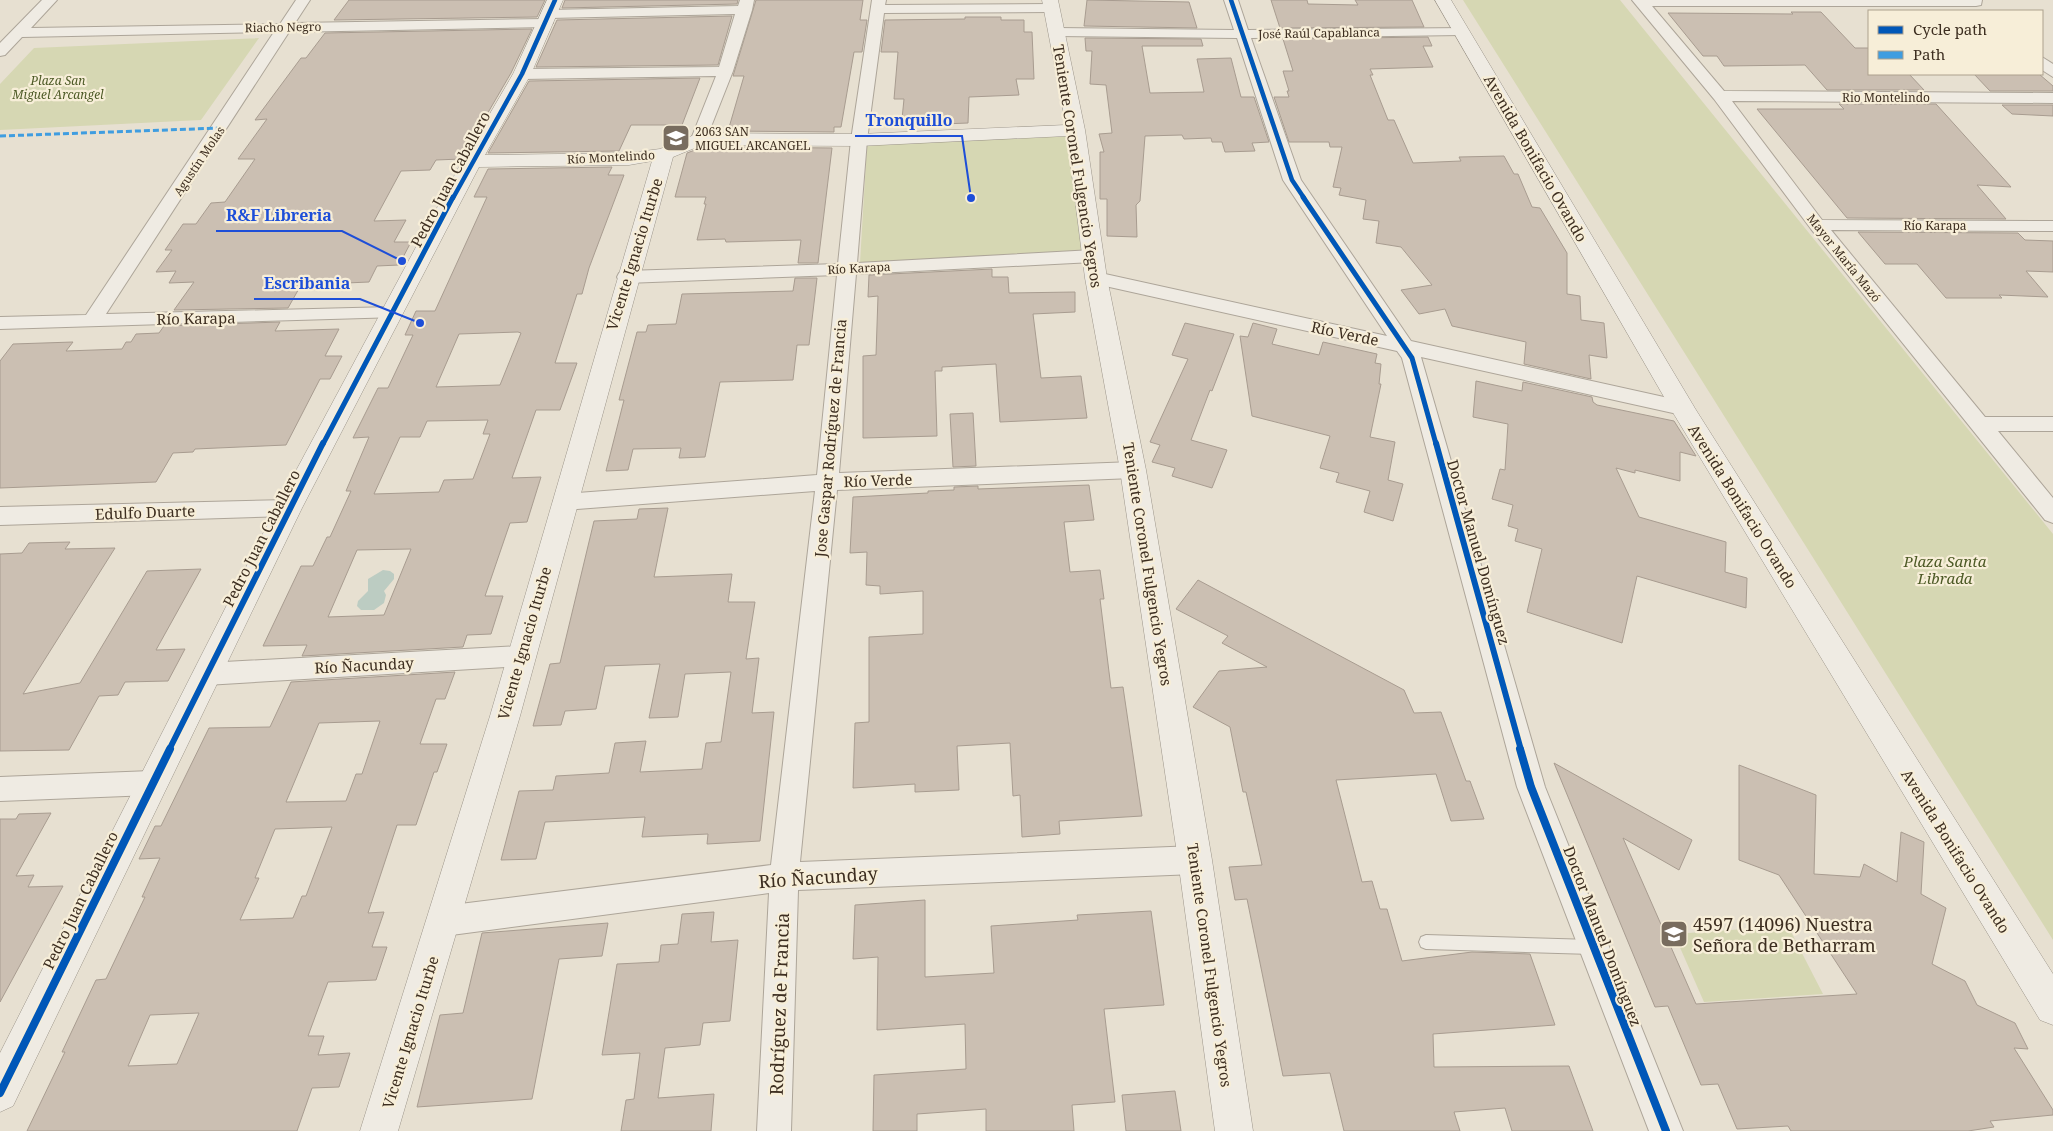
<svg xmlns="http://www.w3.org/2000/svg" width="2053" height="1131" font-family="'Noto Serif',serif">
<rect width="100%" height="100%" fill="#e7e0d1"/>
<path fill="#d6d7b3" d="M1463 0H1620L2053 534V940Z
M259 38 201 120 0 130V84L34 48Z
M1070 136 1085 252 860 263 867 144Z
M1788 926 1823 994 1704 1002 1674 934Z"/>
<path fill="#bcccc2" d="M383 570 390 571 394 574V579L384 591 386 595 384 603 374 610H361L357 606 358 601 368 591V579Z"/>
<path fill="#cbbfb2" stroke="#a89c90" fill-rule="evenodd" d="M349 0H545L537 17 334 20Z
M565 0H738L737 4 562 8Z
M756 0H863L860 20H867L862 52H854L841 127H834V132L728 131 744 76H733Z
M1087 0 1189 2 1197 28 1084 26Z
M1271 0H1307L1308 4 1358 5 1355 0H1412L1424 27 1280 28Z
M1791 12H1821L1855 48H1869V74H1909L1924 90H1827L1805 65 1724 66 1717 56H1703L1668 13 1793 14Z
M732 16 718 65 536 67 557 20Z
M965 17H1001V20H1024V32H1032L1034 79H1016L1019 95 969 97 968 123 943 124V118L902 119 904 99H894L898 52H881L885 20 965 19Z
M532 29 511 73 461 159 436 160 430 170 401 171 374 221 406 220 394 242H411L399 265 377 266 369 282 301 285 288 308 174 310 194 282 169 283 176 271 156 272 172 250H165L183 224H196L211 203 225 202 255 159H238L267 119 255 120 301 58H306L325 33Z
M1428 37 1432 46H1423L1433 67 1370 69 1373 75H1370L1388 120H1394L1413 163 1461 161 1459 157 1504 156 1514 174H1518L1532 207 1540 208 1567 253V294L1580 296 1581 320 1604 323 1607 358 1589 355 1591 379 1524 364 1526 342 1452 326 1445 309 1419 314 1401 290 1432 285 1401 247 1376 243 1379 221 1363 219 1366 200 1339 195 1341 188 1333 187 1342 147H1330L1329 142H1289L1274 97H1289L1287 91H1289L1283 71H1293L1283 39Z
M1085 38 1201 39 1203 46H1142L1150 93 1204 92 1197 59 1231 58 1241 97H1254L1269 142 1252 143 1255 151 1225 152 1222 142H1212L1211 138 1184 139 1182 135 1145 136 1140 201 1136 205 1137 237 1107 236V199H1100V152H1104L1099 134 1112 133 1106 85 1090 84 1092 51H1086Z
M1974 74H2039L2053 86V91H1990Z
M700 78 682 125H631L619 151 488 153 529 81Z
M1839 104H1936L2011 187 1977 185 2006 219 1847 218 1757 109H1844Z
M2002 105H2053V116L2012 114Z
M723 147 832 148 818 263H798L801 240 726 242 725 239 697 240 706 204H704L706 197H675L687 153 695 150H723Z
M612 167 608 175H624L589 268 582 294H577L555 363H577L560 410H536L512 478 541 477 527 522 510 523 485 596H503L491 634 467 635 463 647 302 656 307 645 263 646 301 566H313L327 537H330L351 491H346L369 437 353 438 378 388H388L413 335H405L416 311H435L487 197H474L488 169ZM518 332 521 333 500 385 436 387 459 334ZM488 420 483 434H490L473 479 444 480 439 492 374 494 400 437H420L427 421ZM411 549 384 615 328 617 357 550Z
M1858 232 2018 233 2025 240 2053 241V272L2026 271 2048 297 1999 295 2002 298H1946L1917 264H1885Z
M992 269V277H1008L1009 293 1075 292V312L1033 314 1041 378 1081 376 1087 418 1000 422 996 364 942 367V371H935L937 436 863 438V356L876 355 878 296 868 297 869 275Z
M795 278H817L809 345H797L793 380 720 382 705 457 679 458 681 448 633 449 628 470 606 471 624 400H619L637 332H646L648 325 676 324 682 294 793 291Z
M280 322 275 331 339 329 325 356H342L330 379H320L286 445 195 449 193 452 173 453 156 482 0 488V361L13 344 73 342 66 351 122 349 126 342H131L136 334 159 333 164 326Z
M1185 323 1234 334 1212 391 1210 390 1191 440 1227 450 1212 488 1172 476 1175 468 1152 462 1160 445 1150 442 1188 359 1172 355Z
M1253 323 1277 329 1272 344 1319 355 1323 342 1377 354 1375 363 1381 364 1379 384H1381L1370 437 1395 442 1388 480 1403 484 1393 521 1364 512 1370 491 1336 482 1339 473 1320 468 1330 436 1252 416 1240 336 1248 337Z
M1476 381 1522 391 1523 382 1592 397 1593 402 1597 405 1674 421 1696 456 1680 452V481L1635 470V473L1616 468 1639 517 1726 542 1725 572 1747 578 1746 608 1637 576 1622 643 1527 612 1542 549 1515 541 1518 529 1508 526 1513 505 1492 499 1500 469 1505 470 1508 424 1473 417Z
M973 413 976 466 953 467 950 414Z
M1089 485 1094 520 1064 522 1070 572 1100 570 1104 599H1100L1111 688 1123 687 1142 816 1059 821 1060 834 1022 837 1020 795 1013 796 1010 743 957 746 959 790 915 792V784L853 788 855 723 869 722V637L923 634V591L880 594V586L866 585 867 552 850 553 853 497 928 493V491L954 490V487L978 486V489Z
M668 508 654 577 732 574 728 602H755L746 659 759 658 752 713 774 712 760 841 707 844 708 834 642 837 645 817 545 822 536 859 501 860 519 791 553 790 556 776 609 773 615 743 646 741 640 772 702 769 706 743 721 742 731 672 685 674 678 717 649 718 660 664 605 666 596 709 565 711 561 725 533 726 550 664 560 663 594 521 637 519 639 509Z
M70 542 65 549 115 548 23 694 80 683 147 571 201 569 156 650 185 649 168 681 125 682 118 695 99 696 69 750 0 751V554L22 553 29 543Z
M1198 580 1404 690 1414 713 1441 712 1466 781H1470L1484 819 1451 821 1436 774 1336 780 1362 882 1372 881 1380 909H1387L1402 961 1472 952 1530 954 1555 1025 1433 1034 1434 1067 1569 1066 1593 1131H1512L1505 1108 1454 1112 1460 1131H1344L1330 1073 1283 1076 1247 899 1235 900 1229 867 1262 865 1246 792H1243L1230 727 1193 707 1219 671 1267 667 1222 643 1228 636 1176 609Z
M455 672 445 699H436L420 744H447L437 772H434L416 825H397L368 913 384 912 372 947H387L376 980 328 982 308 1036H324L318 1055 350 1053 339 1087 312 1088 297 1131H27L65 1052H62L96 980 106 979 145 897H142L160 858 139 859 155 826H161L209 728 270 727 291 682ZM380 721 362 774H356L346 801 286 802 319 723ZM332 827 306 896H302L293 918 240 920 259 878H255L275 829ZM199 1013 177 1064 128 1066 150 1015Z
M1554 763 1692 840 1679 870 1623 838 1696 1004 1857 994 1779 875 1739 860V765L1816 795 1814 874 1860 877 1864 864 1897 882 1901 832 1924 842 1921 894 1946 908 1932 964 1965 981 1977 1005 2015 1023 2028 1049 2014 1048 2053 1110V1115L1990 1121 1994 1127 1968 1131H1791L1788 1126 1737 1129 1718 1084 1701 1085 1668 1006 1655 1007Z
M51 813 16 876 34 875 28 887 63 886 0 1002V819H16L19 814Z
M925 900V977L994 973 991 926 1078 920 1077 915 1151 911 1164 1005 1104 1009 1115 1102 1072 1105 1074 1131H986V1109L917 1114V1131H873L874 1075 966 1069 965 1024 877 1030 878 957 853 959 855 905Z
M714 912 711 942 738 940 730 1021 703 1023 700 1045 665 1048 658 1098 714 1094 711 1131H621L626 1100 634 1099 640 1053 602 1055 617 964 659 962 661 945 678 944 682 914Z
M608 923 602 956 559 959 532 1099 417 1107 440 1015 463 1013 482 933Z
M1175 1091 1181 1131H1126L1122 1095Z"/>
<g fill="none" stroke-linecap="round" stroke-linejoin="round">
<defs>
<path id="lane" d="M1426 935 1592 940 1597 942 1599 947 1597 952 1592 954 1426 949 1421 947 1419 942 1421 937Z"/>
<path id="street" d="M42 0H57L31 28 280 24 296 0H310L295 23 546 19 553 23 546 27 289 32 106 314 392 307 399 309 402 313 399 317 0 329V317L86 315 274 32 22 37 5 55 0 56V43Z
M740 0H754L752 10 733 71 705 142H693L691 139 716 76 522 79 514 74 522 69 719 67 735 14 549 18 542 14 549 10 738 6Z
M872 0H886L885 5 1051 4 1058 8 1051 12 884 13 867 140 857 263 1093 250 1100 252 1102 256 1100 260 1093 262 856 274 839 473 1133 462 1141 464 1144 470 1141 476 1133 478 837 490 800 862 1195 846 1205 850 1209 860 1205 870 1195 874 798 890 791 1131H757L769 893 444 936 433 931 429 921 433 911 444 906 771 865 815 491 564 510 556 508 553 502 556 496 564 494 817 475 837 275 626 283 619 281 617 277 619 273 626 271 838 264 851 140Z
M1224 0H1238L1248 30 1466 28 1468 31 1466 34 1461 35 1251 38 1301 180 1411 341 1682 401 1689 403 1693 408 1689 413 1682 415 1421 357 1545 787 1683 1131H1649L1517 787 1402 358 1397 351 1096 284 1089 282 1087 278 1089 274 1096 272 1387 336 1283 180 1237 38 1057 36 1050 32 1057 28 1234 30Z
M1632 0H1982L1981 5 1976 6H1652L1724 91 2053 93V103L1732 101 1822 220 2053 221V231L1831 230 1985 417H2053V431H1998L2053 498V523L2045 520 1811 229 1714 99Z
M2042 57 2053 64V77L2042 70Z
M289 500 297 502 300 508 297 514 289 516 0 525V507Z
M521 646 530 649 534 656 530 663 521 666 206 685 197 682 193 674 197 666 206 663Z
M151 771 161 774 165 783 161 792 151 795 0 801V777Z"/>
<path id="secondary" d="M547 0H563L531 74 485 155 629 153 660 149 699 133 859 134 1066 125 1042 0H1058L1085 130 1107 278 1146 470 1212 860 1253 1131H1215L1178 860 1120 470 1085 278 1067 136 859 146 702 145 673 157 520 716 398 1131H360L490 716 652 161 629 165 479 167 302 508 13 1106 0 1112V1053L276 508 460 165 513 74Z
M1435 0H1451L1696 410 2053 974V1025L2040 1020 1675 416Z"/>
</defs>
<use href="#lane" stroke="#ada599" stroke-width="2"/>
<use href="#street" stroke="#ada599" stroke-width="2"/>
<use href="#secondary" stroke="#9c958a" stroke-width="1"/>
<use href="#lane" fill="#efebe3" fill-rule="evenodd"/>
<use href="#street" fill="#efebe3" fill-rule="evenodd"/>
<use href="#secondary" fill="#efebe3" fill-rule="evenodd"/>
<path stroke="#3f9de0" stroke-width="3" stroke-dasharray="6 3" stroke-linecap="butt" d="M0 136 221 128"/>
<defs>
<path id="cycleway-far3" d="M1231 0 1292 180 1304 198
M453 198 522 74 555 0"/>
<path id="cycleway-far2" d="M1303 197 1412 358 1436 444
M323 444 453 197"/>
<path id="cycleway-far1" d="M1436 443 1521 750
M169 750 323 443"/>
<path id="cycleway" d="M1520 749 1531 787 1666 1131
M0 1093 170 749"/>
</defs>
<use href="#cycleway-far3" stroke="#f7eed8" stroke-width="6"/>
<use href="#cycleway-far2" stroke="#f7eed8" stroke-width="8"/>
<use href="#cycleway-far1" stroke="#f7eed8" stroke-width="9"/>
<use href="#cycleway" stroke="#f7eed8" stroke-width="11"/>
<use href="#cycleway-far3" stroke="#0057b8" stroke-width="4.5"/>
<use href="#cycleway-far2" stroke="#0057b8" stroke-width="5"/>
<use href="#cycleway-far1" stroke="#0057b8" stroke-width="6"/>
<use href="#cycleway" stroke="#0057b8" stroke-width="8"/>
</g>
<defs>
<symbol id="school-square" viewBox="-11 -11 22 22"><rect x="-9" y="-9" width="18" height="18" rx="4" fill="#786c5e" stroke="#f7eed8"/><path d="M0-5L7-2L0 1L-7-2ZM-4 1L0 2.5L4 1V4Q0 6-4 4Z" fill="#fff"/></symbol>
</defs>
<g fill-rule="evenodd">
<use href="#school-square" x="660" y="122" width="32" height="32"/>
<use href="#school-square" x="1658" y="918" width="32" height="32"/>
</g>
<g text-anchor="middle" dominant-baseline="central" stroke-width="4.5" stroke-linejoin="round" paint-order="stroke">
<g font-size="12" fill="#3d2e20" stroke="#f7eed8">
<text transform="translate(283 27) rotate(-1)">Riacho Negro</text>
<text transform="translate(1319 33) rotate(-1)">José Raúl Capablanca</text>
<text x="1886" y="97">Rio Montelindo</text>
<text transform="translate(611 157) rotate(-3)">Río Montelindo</text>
<text transform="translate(199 161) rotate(-56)">Agustín Molas</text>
<text x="1935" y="225">Río Karapa</text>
<text transform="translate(1844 258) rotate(51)">Mayor María Mazó</text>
<text transform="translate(859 268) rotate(-3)">Río Karapa</text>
</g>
<g font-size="12" font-style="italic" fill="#4d5a26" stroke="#f7eed8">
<text x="58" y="80">Plaza San<tspan x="58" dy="14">Miguel Arcangel</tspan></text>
</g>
<g font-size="12" fill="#3d2e20" stroke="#f7eed8" text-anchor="start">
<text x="695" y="131">2063 SAN<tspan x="695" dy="14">MIGUEL ARCANGEL</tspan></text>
</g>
<g font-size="15" fill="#3d2e20" stroke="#f7eed8">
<text transform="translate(1536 158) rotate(60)">Avenida Bonifacio Ovando</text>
<text transform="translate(1078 166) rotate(81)">Teniente Coronel Fulgencio Yegros</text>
<text transform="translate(450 179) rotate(-62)">Pedro Juan Caballero</text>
<text transform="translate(634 254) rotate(-73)">Vicente Ignacio Iturbe</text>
<text transform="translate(196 318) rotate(-1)">Río Karapa</text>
<text transform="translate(1345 333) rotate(12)">Río Verde</text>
<text transform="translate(830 438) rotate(-85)">Jose Gaspar Rodríguez de Francia</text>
<text transform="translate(878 480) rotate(-2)">Río Verde</text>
<text transform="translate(1743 506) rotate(58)">Avenida Bonifacio Ovando</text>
<text transform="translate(145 512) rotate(-2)">Edulfo Duarte</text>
<text transform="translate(261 538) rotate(-63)">Pedro Juan Caballero</text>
<text transform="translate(1479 552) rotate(74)">Doctor Manuel Domínguez</text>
<text transform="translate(1148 564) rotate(81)">Teniente Coronel Fulgencio Yegros</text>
<text transform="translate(524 643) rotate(-74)">Vicente Ignacio Iturbe</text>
<text transform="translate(364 665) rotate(-3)">Río Ñacunday</text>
<text transform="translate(1956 851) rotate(58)">Avenida Bonifacio Ovando</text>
<text transform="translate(80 900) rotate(-64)">Pedro Juan Caballero</text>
<text transform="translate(1603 936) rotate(69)">Doctor Manuel Domínguez</text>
<text transform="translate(1210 965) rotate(82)">Teniente Coronel Fulgencio Yegros</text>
<text transform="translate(410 1032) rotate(-73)">Vicente Ignacio Iturbe</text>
</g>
<g font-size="15" font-style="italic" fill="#4d5a26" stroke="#f7eed8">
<text x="1945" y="561">Plaza Santa<tspan x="1945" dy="17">Librada</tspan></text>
</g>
<g font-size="18" fill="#3d2e20" stroke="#f7eed8">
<text transform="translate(818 877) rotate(-4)">Río Ñacunday</text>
<text transform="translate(779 1004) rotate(-88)">Rodríguez de Francia</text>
</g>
<g font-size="18" fill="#3d2e20" stroke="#f7eed8" text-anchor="start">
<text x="1693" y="924">4597 (14096) Nuestra<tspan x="1693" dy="21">Señora de Betharram</tspan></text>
</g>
</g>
<path fill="none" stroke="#1d4ed8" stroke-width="2" d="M971 198L962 136H855M402 261L342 231H216M420 323L360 299H254"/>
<g fill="#1d4ed8" stroke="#f7eed8" stroke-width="2">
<circle cx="971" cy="198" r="5"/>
<circle cx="402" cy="261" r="5"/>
<circle cx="420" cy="323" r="5"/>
</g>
<g font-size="16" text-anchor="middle" font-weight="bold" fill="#1d4ed8" stroke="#f7eed8" stroke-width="4.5" stroke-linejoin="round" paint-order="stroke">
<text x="909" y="126">Tronquillo</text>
<text x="279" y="221">R&amp;F Libreria</text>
<text x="307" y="289">Escribania</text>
</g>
<rect x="1868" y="10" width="175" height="65" fill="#f7eed8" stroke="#ada18e"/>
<rect x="1878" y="26" width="25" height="8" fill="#0057b8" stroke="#ada18e"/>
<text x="1913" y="35" font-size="15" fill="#3d2e20">Cycle path</text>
<rect x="1878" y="51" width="25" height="8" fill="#3f9de0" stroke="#ada18e"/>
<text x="1913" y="60" font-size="15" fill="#3d2e20">Path</text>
</svg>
